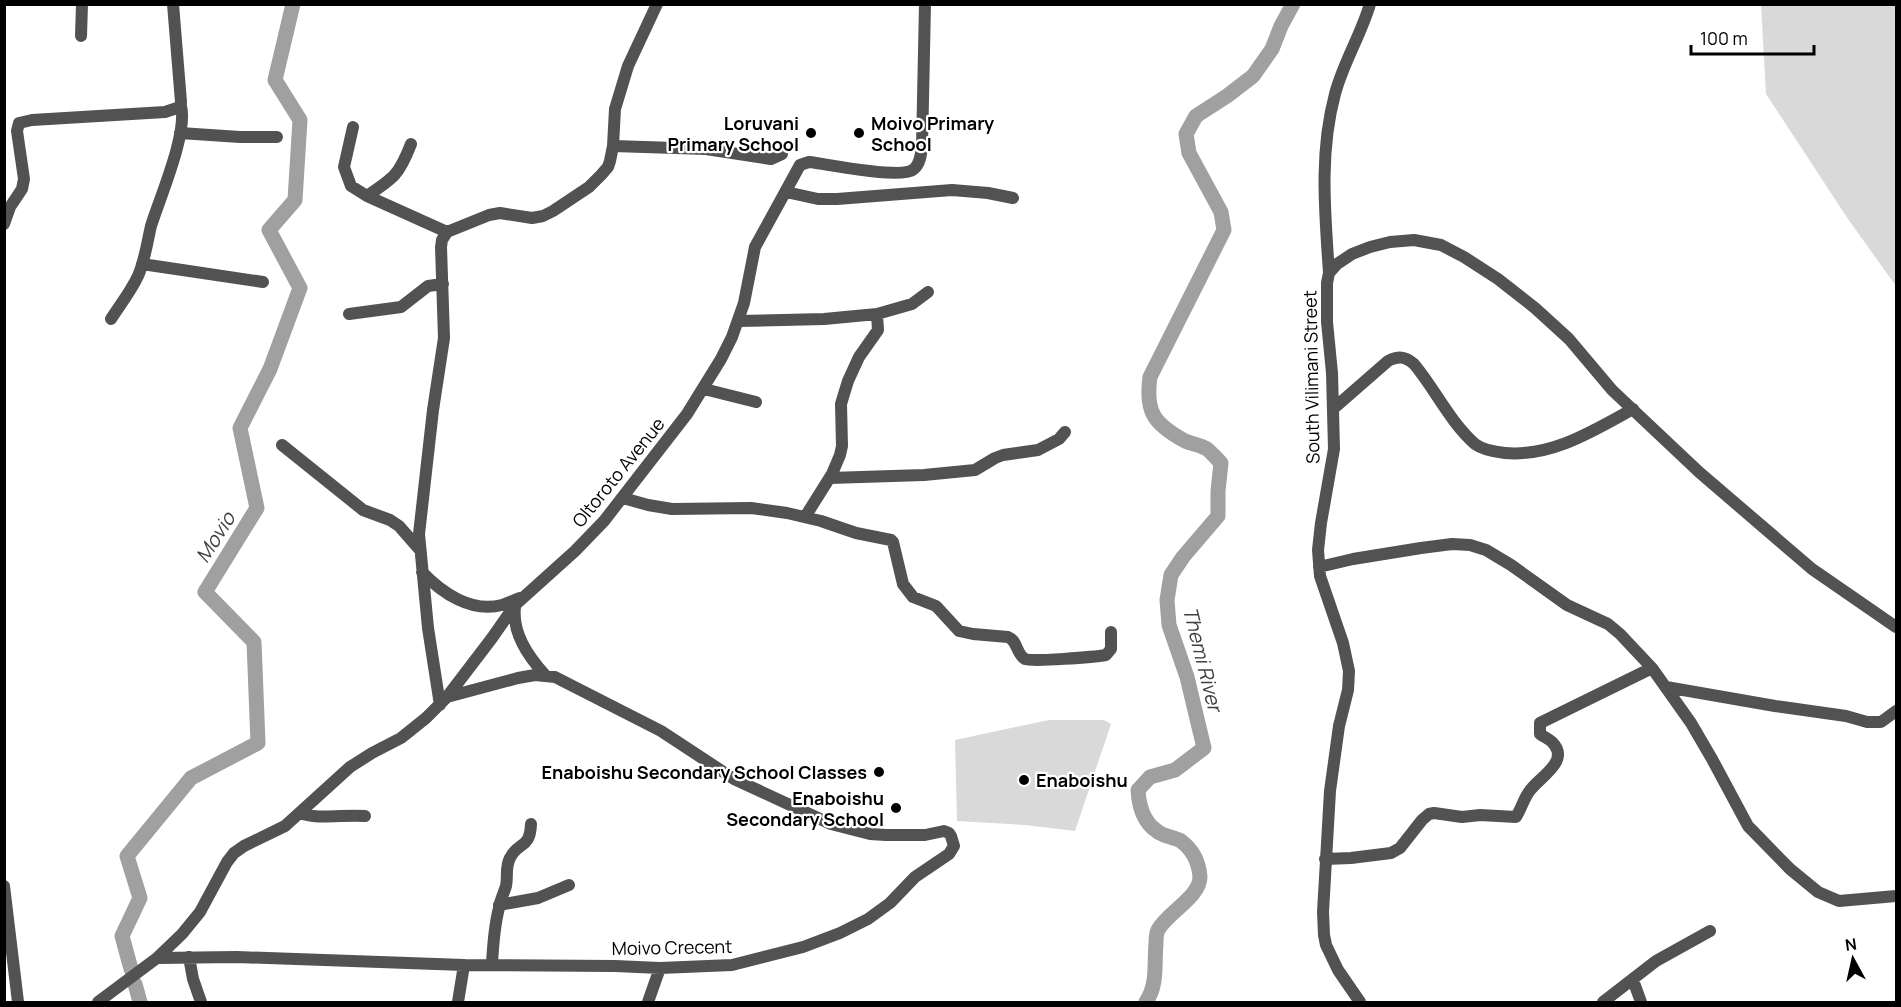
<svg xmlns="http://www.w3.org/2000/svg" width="1901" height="1007" font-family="Manrope,sans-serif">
<rect width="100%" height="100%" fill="#fff"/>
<path fill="#d9d9d9" d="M1761 5H1896V286L1848 219 1766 94Z
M1049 720H1104L1111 724 1075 831 1025 825 957 821 955 740Z"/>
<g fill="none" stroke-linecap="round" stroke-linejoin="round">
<path stroke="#a0a0a0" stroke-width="15" d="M131 969 122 936 140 898 127 856 191 778 258 743 254 642 205 592 257 508 240 428 270 369 300 288 269 230 295 200 300 120 275 80 293 4
M135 984 140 1002
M1146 1002C1158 984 1154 965 1156 944 1156 940 1156 934 1158 930 1167 913 1200 897 1200 877 1199 863 1193 850 1181 841 1176 838 1169 837 1164 835 1145 827 1139 809 1138 790L1150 777 1175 770 1204 748 1187 677 1169 625 1167 600 1171 575 1183 557 1218 516V491L1221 463C1216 458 1212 453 1207 449 1201 445 1192 444 1185 441 1154 424 1145 412 1150 377L1224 230 1221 212 1189 153 1186 134 1196 116 1227 96 1253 76 1272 49 1281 26 1293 4"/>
<path stroke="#525252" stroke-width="12" d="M81 36 82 4
M353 127 344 167 351 186 367 196 447 232
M180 133 240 137H277
M613 146 706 149 771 159 782 154
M786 192 818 199H837L952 190 988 193 1013 198
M367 196C394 178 399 175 411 144
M4 224 10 207 22 189 24 179 17 131 19 123 32 120 165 112 180 107 181 102 173 4
M142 264 263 282
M1329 273C1325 213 1319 153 1335 94 1343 63 1361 35 1370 4
M349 314 401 307 428 286 443 284
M111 319C120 305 131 291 138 276 145 260 147 243 151 226 160 197 188 133 181 106
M738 321 824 319 877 314 912 304 928 292
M704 389 756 402
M1333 409 1388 361C1398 356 1405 356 1414 364 1435 389 1450 422 1475 444 1483 450 1495 452 1505 453 1552 457 1593 431 1633 409
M282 445 363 510 390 520 399 526 420 550
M830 478 924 475 975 470 995 458 1003 455 1038 450 1059 439 1065 432
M623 498 648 505 672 509 751 508 787 513 821 521 856 533 891 540 893 542 903 584 913 597 936 606 959 631 973 634 1008 637C1018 641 1016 654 1025 659 1032 662 1095 657 1106 655L1111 649V632
M805 517 832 474 840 455 842 446 841 404 844 394 848 381 859 357 878 330 877 314
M1319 567 1353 559 1421 548 1452 544 1470 545 1486 550 1511 565 1567 605 1608 624 1620 634 1652 668 1691 723 1712 759 1748 826 1790 869 1818 892 1839 901 1896 896
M422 572C442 593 471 613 502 605 508 603 514 600 520 598
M515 607C512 633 528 656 545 675
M1666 687 1775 706 1846 716 1867 722H1881L1896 711
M440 705 428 628 419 534 433 410 444 338 441 247 442 240 447 232 489 215 500 213 532 218 543 216 553 211 589 187 601 175 608 167 610 161 613 146 615 109 628 66 657 4
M300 813C317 820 345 814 365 816
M1325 859 1351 858 1391 853 1400 848 1422 820 1429 814 1434 813 1462 817 1480 815 1516 817C1522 808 1524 796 1532 788 1543 775 1570 760 1552 742 1549 739 1544 737 1540 734V723L1652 668
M4 886 18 1002
M499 905 538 898 569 885
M189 957 193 979 201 1002
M157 958 237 957 464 965 615 966 660 968 732 965 803 947 840 933 868 919 890 903 915 877 949 854 954 846 951 836 949 833 944 831 925 835H886L870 834 831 824 734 779 661 731 555 677 535 675 518 678 447 697
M492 964C493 945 494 927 499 908 500 900 504 893 506 886 508 877 505 867 510 858 518 841 530 850 531 824
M1633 980 1641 1002
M98 1002 157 958 182 934 200 912 227 862 234 853 244 846 285 826 350 767 372 753 401 738 426 718 447 697 492 638 515 605 575 551 604 521 687 414 721 359 732 337 744 303 755 247 800 165 809 162C828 164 902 180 914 169 920 164 921 155 922 147L925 4
M458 1002 464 965
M648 1002 660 968
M1360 1002 1338 970 1326 945 1324 935 1323 912 1330 791 1339 726 1348 690 1349 671 1343 643 1320 576 1318 550 1321 523 1334 449 1332 373 1327 322V283L1329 273 1337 264 1352 254 1370 247 1390 242 1414 240 1441 245 1464 257 1498 279 1535 308 1569 339 1612 390 1699 472 1812 569 1896 627
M1603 1002 1656 961 1710 931"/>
</g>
<g fill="#000" stroke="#fff" stroke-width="2">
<circle cx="811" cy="133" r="6"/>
<circle cx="859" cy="133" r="6"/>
<circle cx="879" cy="772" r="6"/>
<circle cx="1024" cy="780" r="6"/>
<circle cx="896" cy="808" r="6"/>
</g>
<g text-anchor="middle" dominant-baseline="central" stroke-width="4.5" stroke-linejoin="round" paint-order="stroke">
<g font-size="18" font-weight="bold" fill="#000" stroke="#fff" text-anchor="end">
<text x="799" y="123">Loruvani<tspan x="799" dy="21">Primary School</tspan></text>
<text x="871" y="123" text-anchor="start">Moivo Primary<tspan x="871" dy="21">School</tspan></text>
<text x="867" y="772">Enaboishu Secondary School Classes</text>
<text x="1036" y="780" text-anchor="start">Enaboishu</text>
<text x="884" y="798">Enaboishu<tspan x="884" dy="21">Secondary School</tspan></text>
</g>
<g font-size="18" fill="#000" stroke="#fff">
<text transform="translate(1311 377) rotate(-91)">South Vilimani Street</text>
<text transform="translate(618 472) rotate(-51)">Oltoroto Avenue</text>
<text transform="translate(672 947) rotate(-1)">Moivo Crecent</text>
</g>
<g font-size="20" font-style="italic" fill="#414141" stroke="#fff">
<text transform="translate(215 537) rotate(-58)">Movio</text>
<text transform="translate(1203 659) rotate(76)">Themi River</text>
</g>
</g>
<rect width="1901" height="1007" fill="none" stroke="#000000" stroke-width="12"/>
<g transform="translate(1853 959) rotate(352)" stroke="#ffffff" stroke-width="4.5" paint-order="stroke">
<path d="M0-4.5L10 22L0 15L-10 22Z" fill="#000000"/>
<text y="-9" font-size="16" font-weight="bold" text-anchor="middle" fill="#000000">N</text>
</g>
<path d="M1691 45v9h123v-9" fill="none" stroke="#000000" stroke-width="3"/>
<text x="1700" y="45" font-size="18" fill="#000000" stroke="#ffffff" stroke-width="4.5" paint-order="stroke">100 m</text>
</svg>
